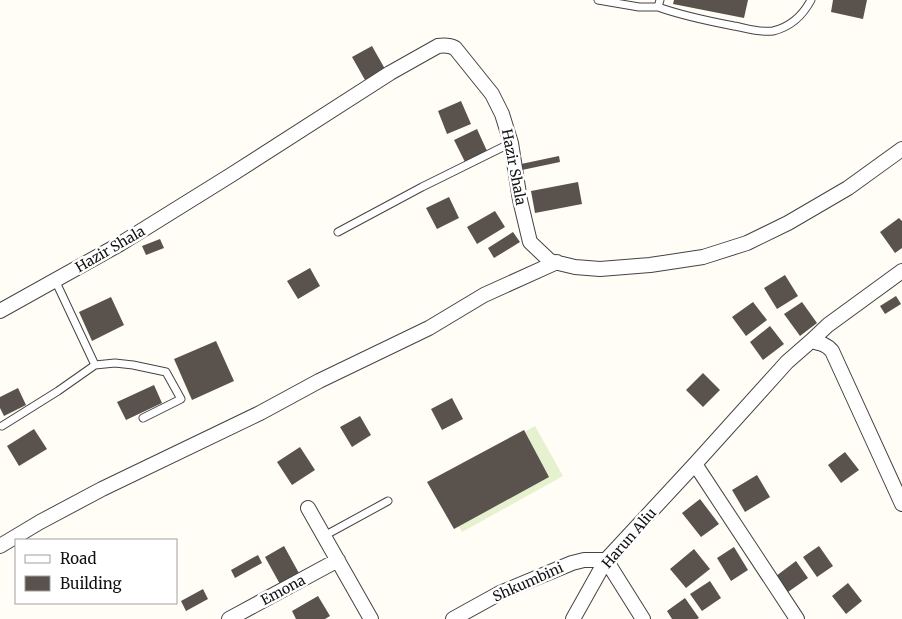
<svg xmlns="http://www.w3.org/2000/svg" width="902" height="619" font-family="Merriweather,serif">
<rect width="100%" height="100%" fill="#fffdf5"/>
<path fill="#e6f2cf" d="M535 426 563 476 462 532 434 482Z"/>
<path fill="#5a524d" d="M674 0H748L744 18 673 4Z
M833 0H867L863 19 831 12Z
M372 46 385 69 365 80 352 57Z
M461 101 471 124 447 134 438 111Z
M477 129 487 151 465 162 454 140Z
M559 156 560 162 522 170 521 164Z
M578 182 582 204 535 213 531 191Z
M449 197 459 218 437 229 426 208Z
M495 211 505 227 477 244 467 227Z
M899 218 902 221V248L895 253 880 232Z
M513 232 520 242 494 258 488 248Z
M160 239 164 248 146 255 142 246Z
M310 268 320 286 298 299 287 281Z
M785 275 798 296 777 309 764 288Z
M896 296 901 304 885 314 880 306Z
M111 297 124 325 92 341 79 312Z
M753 302 767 320 746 336 732 317Z
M802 302 817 323 800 336 784 314Z
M770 326 784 344 763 360 750 342Z
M216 341 234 381 192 400 174 359Z
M703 373 720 390 703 407 686 390Z
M154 385 162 403 126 420 117 402Z
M18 388 26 405 4 416 0 408V397Z
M452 398 463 419 442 430 431 409Z
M360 416 371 435 352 447 340 427Z
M34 429 47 449 19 466 7 446Z
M524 430 549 477 454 529 427 482Z
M300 447 315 470 292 485 277 462Z
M845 452 859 470 841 483 828 465Z
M757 475 770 497 745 512 732 490Z
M700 499 719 524 701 537 682 513Z
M284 546 300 575 281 586 265 557Z
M819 546 833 566 817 577 803 557Z
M734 547 748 570 731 581 717 558Z
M694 549 710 569 686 588 670 569Z
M258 555 262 563 235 578 231 570Z
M796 561 808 578 788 592 776 576Z
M710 581 721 598 702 611 690 594Z
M848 583 862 601 846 614 832 596Z
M203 589 208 599 186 611 181 601Z
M318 596 330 616 325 619H296L292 611Z
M685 598 699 618 697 619H672L667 611Z"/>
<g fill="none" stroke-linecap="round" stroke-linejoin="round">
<defs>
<path id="service" d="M598 0 639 7H658L660 0
M658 7C683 16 708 21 734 26 746 28 760 33 773 31 790 27 803 15 811 0
M338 232 422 187 511 143
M95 365 115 363 133 365 166 372 181 399 143 418
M2 426 58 391 95 365 55 280
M324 536 388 501"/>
<path id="minor" d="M0 311 120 244 231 175 390 73 438 46C445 45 449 45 455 48L492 94 502 114 511 143 520 200 530 242 550 261 575 267 600 269 650 265 703 257 747 243 788 223 848 188 902 149
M811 341C820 343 826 344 832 351L902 504
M695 464 797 619
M308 508 371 619
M0 546 40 522 102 489 260 413 319 381 429 328 484 295 557 262
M229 619 338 560
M453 619 500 593 572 563 584 560H606L643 619
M573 619 606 560 695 464 787 362 811 341 828 325 902 271"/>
</defs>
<use href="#service" stroke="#444" stroke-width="9"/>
<use href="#minor" stroke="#444" stroke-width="16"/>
<use href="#service" stroke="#fff" stroke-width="7"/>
<use href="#minor" stroke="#fff" stroke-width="14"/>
</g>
<g text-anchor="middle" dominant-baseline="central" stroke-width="5" stroke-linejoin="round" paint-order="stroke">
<g font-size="14" fill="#111" stroke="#fff">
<text transform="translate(514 167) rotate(79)">Hazir Shala</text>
<text transform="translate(110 249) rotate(-30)">Hazir Shala</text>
<text transform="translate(629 538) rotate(-49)">Harun Aliu</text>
<text transform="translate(528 582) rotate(-24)">Shkumbini</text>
<text transform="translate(283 590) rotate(-28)">Emona</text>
</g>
</g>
<rect x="15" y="539" width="162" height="65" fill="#ffffff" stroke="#a0a0a0"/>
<rect x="25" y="555" width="25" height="8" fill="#ffffff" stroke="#a0a0a0"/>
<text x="60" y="564" font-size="15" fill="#111111">Road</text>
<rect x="25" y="576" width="25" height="15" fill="#5a524d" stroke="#a0a0a0"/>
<text x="60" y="589" font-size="15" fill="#111111">Building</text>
</svg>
